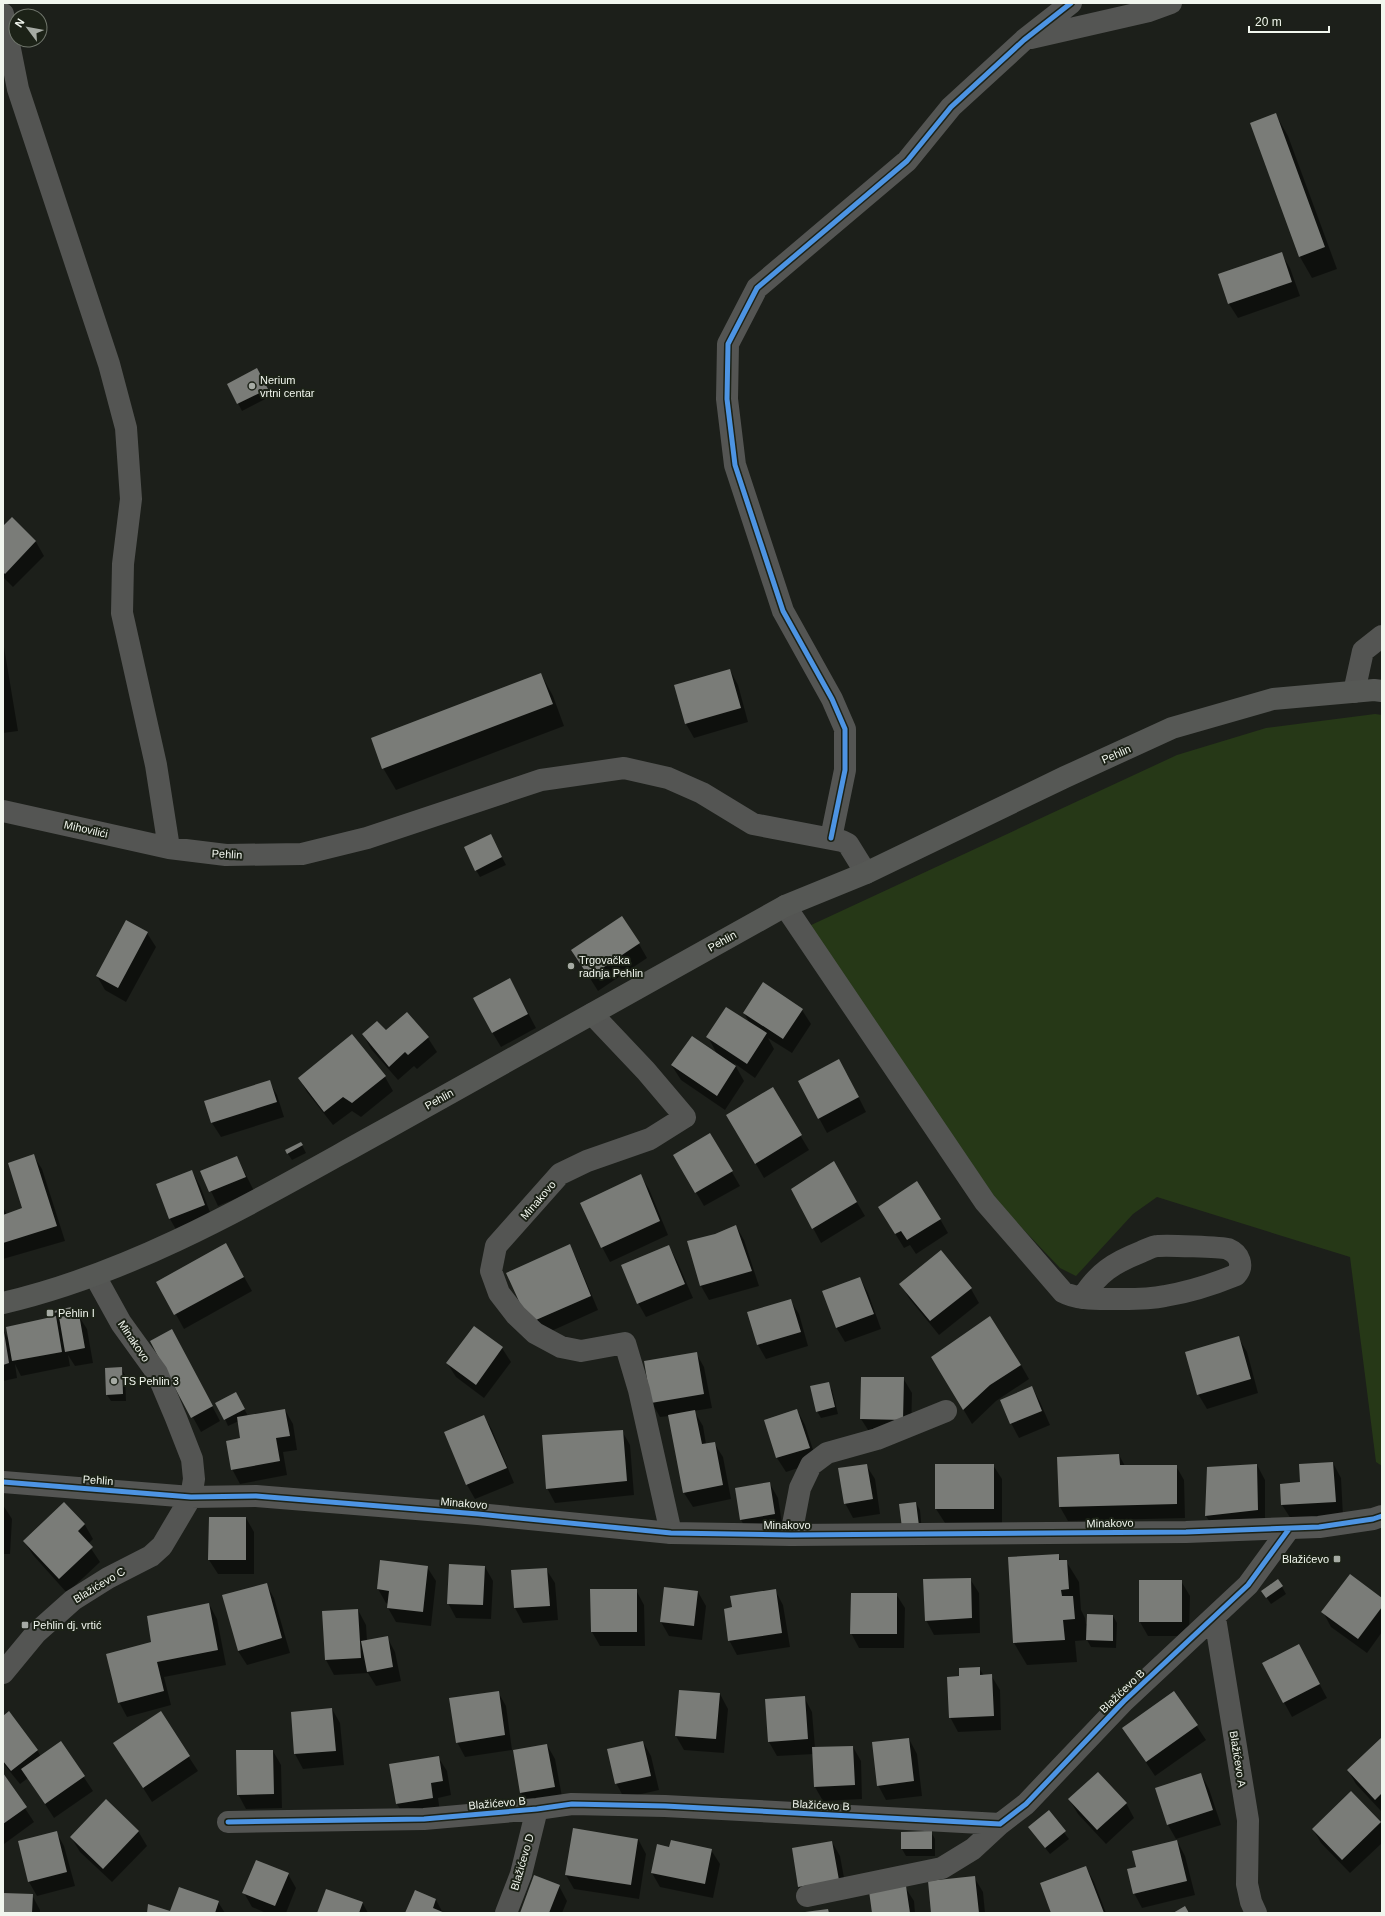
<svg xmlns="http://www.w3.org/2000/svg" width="1385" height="1916" font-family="Helvetica,sans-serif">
<rect width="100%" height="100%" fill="#1c1f1a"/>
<path fill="#263817" d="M1375 714 1382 715V1466L1376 1462 1350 1257 1157 1197 1133 1214 1076 1276 1060 1268 1000 1205 809 926 1177 755 1266 728Z"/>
<path fill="#0007" d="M1276 115 1288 136 1337 269 1312 278 1300 257Z
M1281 253 1290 268 1300 296 1238 318 1229 304 1219 275Z
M261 376 271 396 242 411 228 384Z
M12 519 36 542 44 556 13 587 3 577V528Z
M3 641 18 731 3 733Z
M730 670 738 685 748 722 694 738 686 724Z
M541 674 553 696 564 726 396 790 383 768Z
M494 842 506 865 480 877 476 870Z
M147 933 156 947 126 1002 105 990 97 976Z
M639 944 647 958 598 991 581 964Z
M518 994 536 1028 501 1047 492 1032Z
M802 1010 811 1024 792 1053 768 1038 774 1049 755 1078 734 1063 744 1081 725 1110 681 1080 672 1066 717 1054 708 1037 750 1024 744 1013Z
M407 1013 428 1038 437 1052 417 1069 414 1066 398 1080 371 1049 363 1034 386 1031Z
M847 1074 866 1112 827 1133 799 1081Z
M385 1077 393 1091 361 1117 352 1111 333 1125 307 1092 299 1078Z
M269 1081 277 1095 284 1117 221 1137 212 1123 205 1101Z
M772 1088 809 1150 764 1178 728 1116Z
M710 1134 740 1186 704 1206 674 1155Z
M301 1143 306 1153 292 1160 286 1151Z
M33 1155 42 1169 65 1241 3 1259V1207L7 1215 24 1209Z
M237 1157 254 1191 218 1206 202 1172Z
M833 1162 865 1216 821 1243 813 1228Z
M192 1171 200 1186 213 1220 178 1233 170 1219Z
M640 1175 649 1189 668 1235 610 1262 602 1247Z
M940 1219 948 1233 916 1254 910 1245 904 1248 888 1222Z
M736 1226 744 1240 759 1286 709 1300 701 1286 689 1242 715 1235Z
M569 1245 577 1260 598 1310 538 1337 530 1323Z
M669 1246 677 1261 693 1298 646 1317 638 1303Z
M234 1259 252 1291 184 1329 158 1282Z
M860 1278 868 1293 881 1329 845 1342 836 1327Z
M901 1284 971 1289 979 1303 939 1335 909 1298Z
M790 1300 799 1314 808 1346 766 1359 758 1345 749 1312Z
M71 1308 75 1315H78L87 1329 93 1363 75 1366 68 1355 70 1366 21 1376 15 1364 17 1378 3 1381V1330L8 1338 7 1327 57 1317 55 1312Z
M1238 1337 1247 1352 1258 1393 1207 1409 1198 1394Z
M151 1341 180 1345 220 1421 201 1432Z
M502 1348 511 1362 484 1398 456 1377 447 1363Z
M696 1353 704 1367 712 1408 694 1411 703 1426 706 1444 714 1443 723 1457 731 1499 693 1507 684 1493 669 1416 660 1417 652 1403Z
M1021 1365 1029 1379 996 1401 972 1424 941 1372Z
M121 1368 125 1375 126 1401H111L107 1395Z
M903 1378 912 1393 911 1434 870 1433 861 1419Z
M828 1383 832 1390 838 1414 821 1418 817 1411Z
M1032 1387 1040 1402 1050 1425 1019 1438 1011 1423Z
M239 1399 248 1416 285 1410 293 1424 297 1450 283 1452 287 1475 240 1484 232 1469 242 1439 239 1421 228 1426 225 1419Z
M797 1410 805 1425 817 1462 786 1472 777 1458 765 1421Z
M484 1416 492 1430 514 1483 475 1499 467 1485 445 1432Z
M3 1424 4 1426V1470H3Z
M622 1431 630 1445 634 1495 555 1503 547 1488Z
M1119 1455 1125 1466H1176L1184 1480 1185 1518 1068 1521 1060 1507Z
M1333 1463 1341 1478 1343 1516 1291 1519 1282 1505 1301 1483Z
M866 1465 875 1479 880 1514 853 1518 845 1503Z
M993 1465 1002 1479V1523H945L936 1509Z
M1257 1465 1265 1480V1525L1215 1530 1206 1516 1208 1468Z
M770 1484 778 1498 783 1529 749 1534 741 1520Z
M64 1503 85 1525 93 1539 88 1544 100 1562 67 1593 33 1555 24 1541Z
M916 1503 920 1510 922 1532 907 1534Z
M3 1505 12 1519 10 1554H3Z
M246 1518 254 1532V1574H218L209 1560Z
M1058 1555 1061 1561H1066L1079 1582 1081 1610 1085 1618 1086 1624 1113 1616 1117 1623 1116 1648 1091 1647 1087 1640 1075 1641 1077 1662 1027 1665 1014 1643Z
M427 1567 436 1581 431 1626 396 1622 388 1608V1604L386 1603 378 1589Z
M485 1567 493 1581 491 1619 456 1618 448 1603Z
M546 1569 555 1583 558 1620 523 1623 515 1608 512 1571Z
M970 1579 979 1593 980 1633 934 1635 926 1620Z
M1181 1581 1190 1596 1189 1636H1148L1140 1622Z
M266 1584 274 1598 290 1653 247 1665 238 1651Z
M1282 1587 1286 1594 1271 1604 1262 1591Z
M636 1590 644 1605 645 1646H600L592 1632Z
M775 1590 783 1605 790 1647 737 1655 729 1640 733 1608Z
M698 1592 706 1606 702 1640 669 1636 661 1622Z
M896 1594 905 1608 904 1648H859L851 1633Z
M1382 1599V1632L1367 1653 1331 1627 1323 1612Z
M209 1604 217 1619 226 1665 164 1677 171 1705 127 1717 119 1702 153 1643Z
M358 1610 366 1625 367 1641 387 1637 395 1652 401 1681 376 1686 368 1673 334 1675 326 1660 323 1612Z
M1306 1659 1327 1698 1292 1717 1263 1664Z
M979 1668 984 1676 991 1675 1000 1690 1001 1730 958 1732 950 1717 960 1677Z
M498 1692 506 1706 512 1750 465 1757 457 1742Z
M1174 1692 1206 1740 1155 1776 1123 1728Z
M720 1694 728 1709 724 1753 684 1750 676 1736Z
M804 1697 812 1712 815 1748 853 1747 861 1761 862 1799 823 1801 815 1787 814 1754 777 1756 769 1742 766 1700Z
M332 1709 340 1723 344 1765 303 1769 295 1754 292 1713Z
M160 1713 198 1771 152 1802 115 1744Z
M3 1717 37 1750 41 1757 61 1743 93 1791 54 1818 28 1778 20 1784 3 1763Z
M909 1739 917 1754 922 1796 886 1800 878 1785Z
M1382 1739V1812L1356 1784 1348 1770Z
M643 1742 651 1756 659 1790 624 1798 616 1783Z
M547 1745 555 1759 563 1802 530 1807 521 1793 514 1751Z
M273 1751 281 1765 282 1808 246 1809 238 1794Z
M438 1757 447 1771 451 1795 438 1798 440 1812 405 1818 397 1804Z
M1201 1774 1209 1789 1221 1825 1176 1839 1168 1825Z
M3 1775 34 1822 4 1844 3 1843Z
M1069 1799 1126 1803 1134 1818 1106 1844 1078 1814Z
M1048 1812 1069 1839 1050 1854 1029 1828Z
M1380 1822 1382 1825V1843L1350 1873 1321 1843 1313 1829Z
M138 1831 147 1846 112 1882 80 1852 71 1837Z
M56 1832 64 1846 75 1886 37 1896 29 1882Z
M931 1832 935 1839V1856H906L902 1849V1833Z
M638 1839 646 1854 639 1899 574 1889 566 1875Z
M1177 1841 1185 1856 1195 1895 1142 1908 1134 1893 1137 1868Z
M832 1842 840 1856 847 1894 808 1901 799 1887 793 1849Z
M670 1849 711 1850 720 1864 713 1898 660 1887 652 1873Z
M1086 1867 1094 1882 1106 1913H1052Z
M288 1874 296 1888 286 1913H266L252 1907 244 1893Z
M974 1877 983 1892 985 1913H932Z
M559 1886 567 1901 562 1913H521Z
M905 1887 914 1901 915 1913H873Z
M416 1891 436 1900 443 1913H406Z
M3 1894 32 1895 40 1910V1913H3Z
M218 1902 225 1913H148L171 1912Z
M362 1902 368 1913H318Z"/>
<path fill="#7a7c78" d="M1276 113 1325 247 1299 257 1250 123Z
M1282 252 1292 282 1228 304 1218 274Z
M257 368 268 389 237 404 227 384Z
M12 517 36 541 5 574 3 572V526Z
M730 669 741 708 685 724 674 685Z
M541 673 553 704 382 769 371 738Z
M491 834 502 857 475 871 464 847Z
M622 916 640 943 589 977 571 950Z
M126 920 148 932 118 988 96 976Z
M510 978 528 1014 492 1033 473 998Z
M763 982 803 1009 783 1039 743 1013Z
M726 1007 767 1033 747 1064 706 1037Z
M407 1012 429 1037 408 1055 405 1052 389 1067 362 1034 377 1021 386 1030Z
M352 1034 386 1076 352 1103 343 1097 324 1112 298 1078Z
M692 1036 736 1066 717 1096 671 1065Z
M839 1059 859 1097 818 1119 798 1081Z
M270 1080 277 1102 211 1123 204 1101Z
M773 1087 802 1135 755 1164 726 1115Z
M710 1133 733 1171 695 1193 673 1155Z
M301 1142 303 1145 287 1154 285 1150Z
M34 1154 57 1226 3 1243V1215L22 1208 8 1163Z
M237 1156 246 1177 209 1192 200 1171Z
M834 1161 857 1202 812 1229 791 1189Z
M192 1170 205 1205 169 1219 156 1184Z
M641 1174 660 1221 601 1248 580 1203Z
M917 1181 941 1219 907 1240 901 1231 895 1234 878 1207Z
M736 1225 752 1271 700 1286 687 1241 715 1234Z
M226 1243 244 1277 174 1315 156 1282Z
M570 1244 591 1296 529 1323 506 1273Z
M669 1245 685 1284 637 1304 621 1265Z
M941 1250 972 1288 930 1321 899 1284Z
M860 1277 874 1314 836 1328 822 1291Z
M791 1299 801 1332 757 1345 747 1312Z
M71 1307 72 1309 54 1313V1311Z
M79 1314 85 1348 65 1352 59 1317Z
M56 1316 62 1352 12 1361 6 1327Z
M990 1316 1021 1365 990 1385 963 1410 931 1357Z
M3 1326 9 1363 3 1365Z
M474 1326 503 1347 476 1385 446 1363Z
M172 1329 213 1406 191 1418 150 1341Z
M1239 1336 1251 1379 1197 1395 1185 1352Z
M697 1352 704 1394 651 1403 644 1361Z
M122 1367 123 1394 106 1395 105 1368Z
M861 1377H904L903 1420 860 1419Z
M829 1382 835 1407 816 1412 810 1386Z
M1032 1386 1042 1411 1010 1424 1000 1400Z
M236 1392 245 1409 224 1420 215 1403Z
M285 1409 290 1436 276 1438 280 1461 231 1470 226 1441 240 1438 237 1417Z
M797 1409 810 1448 776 1458 764 1420Z
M695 1410 702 1444 715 1442 723 1485 683 1493 668 1415Z
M484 1415 507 1468 466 1485 444 1432Z
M623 1430 627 1481 546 1489 542 1435Z
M1119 1454 1120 1465H1177V1504L1059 1507 1057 1457Z
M1333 1462 1336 1502 1281 1505 1280 1484 1300 1482 1299 1464Z
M867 1464 873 1499 844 1504 838 1468Z
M935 1464H994V1509H935Z
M1257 1464 1258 1510 1205 1516 1207 1467Z
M770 1482 775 1514 740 1520 735 1488Z
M64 1502 85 1524 78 1531 93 1547 59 1579 23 1541Z
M916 1502 919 1526 902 1528 899 1504Z
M209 1517H246V1560H208Z
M1059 1554V1560H1067L1069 1589 1061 1590 1062 1596H1073L1075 1619 1063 1620 1065 1640 1013 1643 1008 1557Z
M380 1560 428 1566 423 1612 387 1608 389 1591 377 1589Z
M449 1564 485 1566 483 1605 447 1604Z
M547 1568 550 1606 514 1608 511 1570Z
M1350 1574 1382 1598V1607L1358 1639 1321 1612Z
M971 1578 972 1618 925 1621 923 1579Z
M1278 1579 1283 1586 1266 1598 1261 1591Z
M1139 1580H1182V1622H1139Z
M267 1583 282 1638 238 1651 222 1595Z
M664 1587 698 1591 694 1626 660 1622Z
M590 1589H637V1632H591Z
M776 1589 782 1633 728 1641 724 1609 732 1607 730 1596Z
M851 1593H897V1634H850Z
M209 1603 218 1650 157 1662 164 1691 118 1703 106 1654 151 1642 147 1616Z
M358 1609 361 1658 325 1660 322 1611Z
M1087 1614 1113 1615V1641L1086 1640Z
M388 1636 393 1667 367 1672 361 1641Z
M1299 1644 1320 1684 1283 1703 1262 1663Z
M980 1667V1675L992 1674 994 1716 949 1718 947 1677 959 1676V1668Z
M679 1690 720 1693 716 1739 675 1736Z
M499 1691 505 1735 456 1743 449 1698Z
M1174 1691 1198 1725 1146 1762 1122 1728Z
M805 1696 808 1739 768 1742 765 1699Z
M332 1708 336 1751 294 1754 291 1712Z
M9 1711 38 1750 11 1771 3 1761V1716Z
M161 1711 190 1756 143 1788 113 1743Z
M1382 1737V1793L1375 1800 1347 1770Z
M909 1738 914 1781 877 1786 872 1742Z
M61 1741 85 1776 45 1804 21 1769Z
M643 1741 651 1776 615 1784 607 1749Z
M547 1744 555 1787 520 1793 513 1750Z
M853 1746 855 1785 814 1787 812 1747Z
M236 1750H273L274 1794 237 1795Z
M439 1756 443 1781 431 1783 433 1798 396 1804 389 1764Z
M1098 1772 1127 1803 1097 1830 1068 1799Z
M3 1773 27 1807 3 1824Z
M1201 1773 1213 1810 1167 1825 1155 1788Z
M1351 1791 1381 1822 1342 1860 1312 1829Z
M106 1799 139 1831 103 1869 70 1837Z
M1049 1810 1066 1831 1045 1848 1028 1827Z
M573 1828 638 1839 631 1885 565 1875Z
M57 1831 67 1872 28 1882 18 1841Z
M932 1831V1849H901V1832Z
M671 1840 712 1849 705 1884 651 1873 657 1844 669 1847Z
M1177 1840 1187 1881 1133 1894 1127 1869 1136 1867 1132 1851Z
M832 1841 839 1880 798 1887 792 1848Z
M256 1860 289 1873 275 1906 242 1893Z
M1086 1866 1104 1913H1051L1040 1883Z
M534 1875 560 1885 549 1913H520Z
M975 1876 979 1913H931L928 1881Z
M906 1886 910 1913H872L869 1891Z
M179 1887 219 1901 215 1913H147L148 1904 170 1911Z
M326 1889 363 1902 359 1913H317Z
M415 1890 436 1899 433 1908 445 1913H405Z
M3 1893 33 1894 32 1913H3Z
M1185 1906 1189 1913H1173Z
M828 1909 829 1913H805V1912Z"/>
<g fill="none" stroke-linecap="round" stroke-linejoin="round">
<path stroke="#545553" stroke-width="22" d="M3 14 18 89 109 364 126 428 131 499 123 564 122 613 156 765 169 848
M1031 38 1149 11 1171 3
M1354 692 1363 651 1382 636
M3 811 169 848 226 855 302 854 367 838 541 780 624 768 668 778 702 793 753 824 842 841 848 844 866 873
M831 838 845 770V729L832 699 783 611 735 465 727 399 728 344 757 288 907 161 951 107 1024 40 1071 3
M785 906 985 1202 1063 1292C1076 1299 1093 1299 1107 1299 1127 1299 1146 1300 1165 1296 1189 1292 1214 1284 1236 1275 1244 1266 1240 1254 1228 1249 1222 1247 1165 1245 1158 1246 1152 1246 1146 1250 1141 1252 1113 1263 1098 1273 1082 1298
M592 1014 646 1071 685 1117 650 1139 587 1161 560 1174 496 1246 491 1271 499 1293 516 1315 535 1333 561 1347 581 1351 625 1343 639 1390 671 1533
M791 1535 800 1488 811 1465 827 1453 877 1439 946 1411
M1215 1618 1248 1820 1247 1884 1251 1902 1256 1913
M228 1822 424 1819 537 1809 572 1804 665 1806 1000 1824 1026 1804 1124 1701 1248 1585 1289 1529
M807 1896 942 1868 973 1849 1000 1824
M506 1913 521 1874 537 1809"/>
<path stroke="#545553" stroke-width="22" d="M3 1482 191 1497 256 1496 478 1514 671 1533 791 1535 1186 1532 1319 1527 1373 1519 1382 1516
M3 1673 36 1633 73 1600 108 1578 151 1556 162 1546 191 1497 194 1479 192 1459 176 1418 157 1373 121 1323 95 1276"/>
<path stroke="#565855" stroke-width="22" d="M3 1303C140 1271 262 1197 384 1130 518 1055 652 981 785 906L866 873 1065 777 1172 728 1273 699 1374 690 1382 691"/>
<defs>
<path id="cycleway" d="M831 838 845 770V729L832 699 783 611 735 465 727 399 728 344 757 288 907 161 951 107 1024 40 1071 3
M3 1482 191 1497 256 1496 478 1514 671 1533 791 1535 1186 1532 1319 1527 1373 1519 1382 1516
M228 1822 424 1819 537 1809 572 1804 665 1806 1000 1824 1026 1804 1124 1701 1248 1585 1289 1529"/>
</defs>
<use href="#cycleway" stroke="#1c2217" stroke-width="8"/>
<use href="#cycleway" stroke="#4d94e3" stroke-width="5"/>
</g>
<g fill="#a6aba4" stroke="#1c2217" stroke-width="1.5">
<circle cx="252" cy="386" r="4"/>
<circle cx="571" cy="966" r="4"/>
<rect x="46" y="1309" width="8" height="8" rx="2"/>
<circle cx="114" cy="1381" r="4"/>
<rect x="1333" y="1555" width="8" height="8" rx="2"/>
<rect x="21" y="1621" width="8" height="8" rx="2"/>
</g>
<g text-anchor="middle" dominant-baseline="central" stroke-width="4" stroke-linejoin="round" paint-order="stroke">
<g font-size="11" fill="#f1f6ee" stroke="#1c2217" text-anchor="start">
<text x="260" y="380">Nerium<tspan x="260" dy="13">vrtni centar</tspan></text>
<text x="579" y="960">Trgovačka<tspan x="579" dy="13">radnja Pehlin</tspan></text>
<text x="58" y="1313">Pehlin I</text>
<text x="122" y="1381">TS Pehlin 3</text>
<text x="1329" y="1559" text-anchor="end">Blažićevo</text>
<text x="33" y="1625">Pehlin dj. vrtić</text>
</g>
<g font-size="11" fill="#f1f6ee" stroke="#1c2217">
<text transform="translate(1116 754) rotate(-24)">Pehlin</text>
<text transform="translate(86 829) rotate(13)">Mihovilići</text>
<text transform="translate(227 854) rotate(3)">Pehlin</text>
<text transform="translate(722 941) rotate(-29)">Pehlin</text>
<text transform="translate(439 1099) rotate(-29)">Pehlin</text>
<text transform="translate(538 1200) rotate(-49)">Minakovo</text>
<text transform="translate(134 1341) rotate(56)">Minakovo</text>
<text transform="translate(98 1480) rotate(4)">Pehlin</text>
<text transform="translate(464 1503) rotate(5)">Minakovo</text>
<text transform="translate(1110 1523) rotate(-1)">Minakovo</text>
<text x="787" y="1525">Minakovo</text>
<text transform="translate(99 1585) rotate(-31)">Blažićevo C</text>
<text transform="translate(1122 1691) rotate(-44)">Blažićevo B</text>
<text transform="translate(1238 1759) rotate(81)">Blažićevo A</text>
<text transform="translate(497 1803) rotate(-5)">Blažićevo B</text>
<text transform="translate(821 1805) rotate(3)">Blažićevo B</text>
<text transform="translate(522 1862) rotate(-74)">Blažićevo D</text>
</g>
</g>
<rect width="1385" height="1916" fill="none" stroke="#f1f6ee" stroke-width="8"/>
<g transform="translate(28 28) rotate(302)"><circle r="19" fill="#1c2217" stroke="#71776d"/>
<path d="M0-3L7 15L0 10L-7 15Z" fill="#a6aba4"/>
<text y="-6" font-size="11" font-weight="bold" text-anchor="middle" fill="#f1f6ee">N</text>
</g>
<path d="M1249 26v6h80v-6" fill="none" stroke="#f1f6ee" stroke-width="2"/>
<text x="1255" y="26" font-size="12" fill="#f1f6ee" stroke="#1c2217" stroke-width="3" paint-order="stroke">20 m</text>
</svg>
